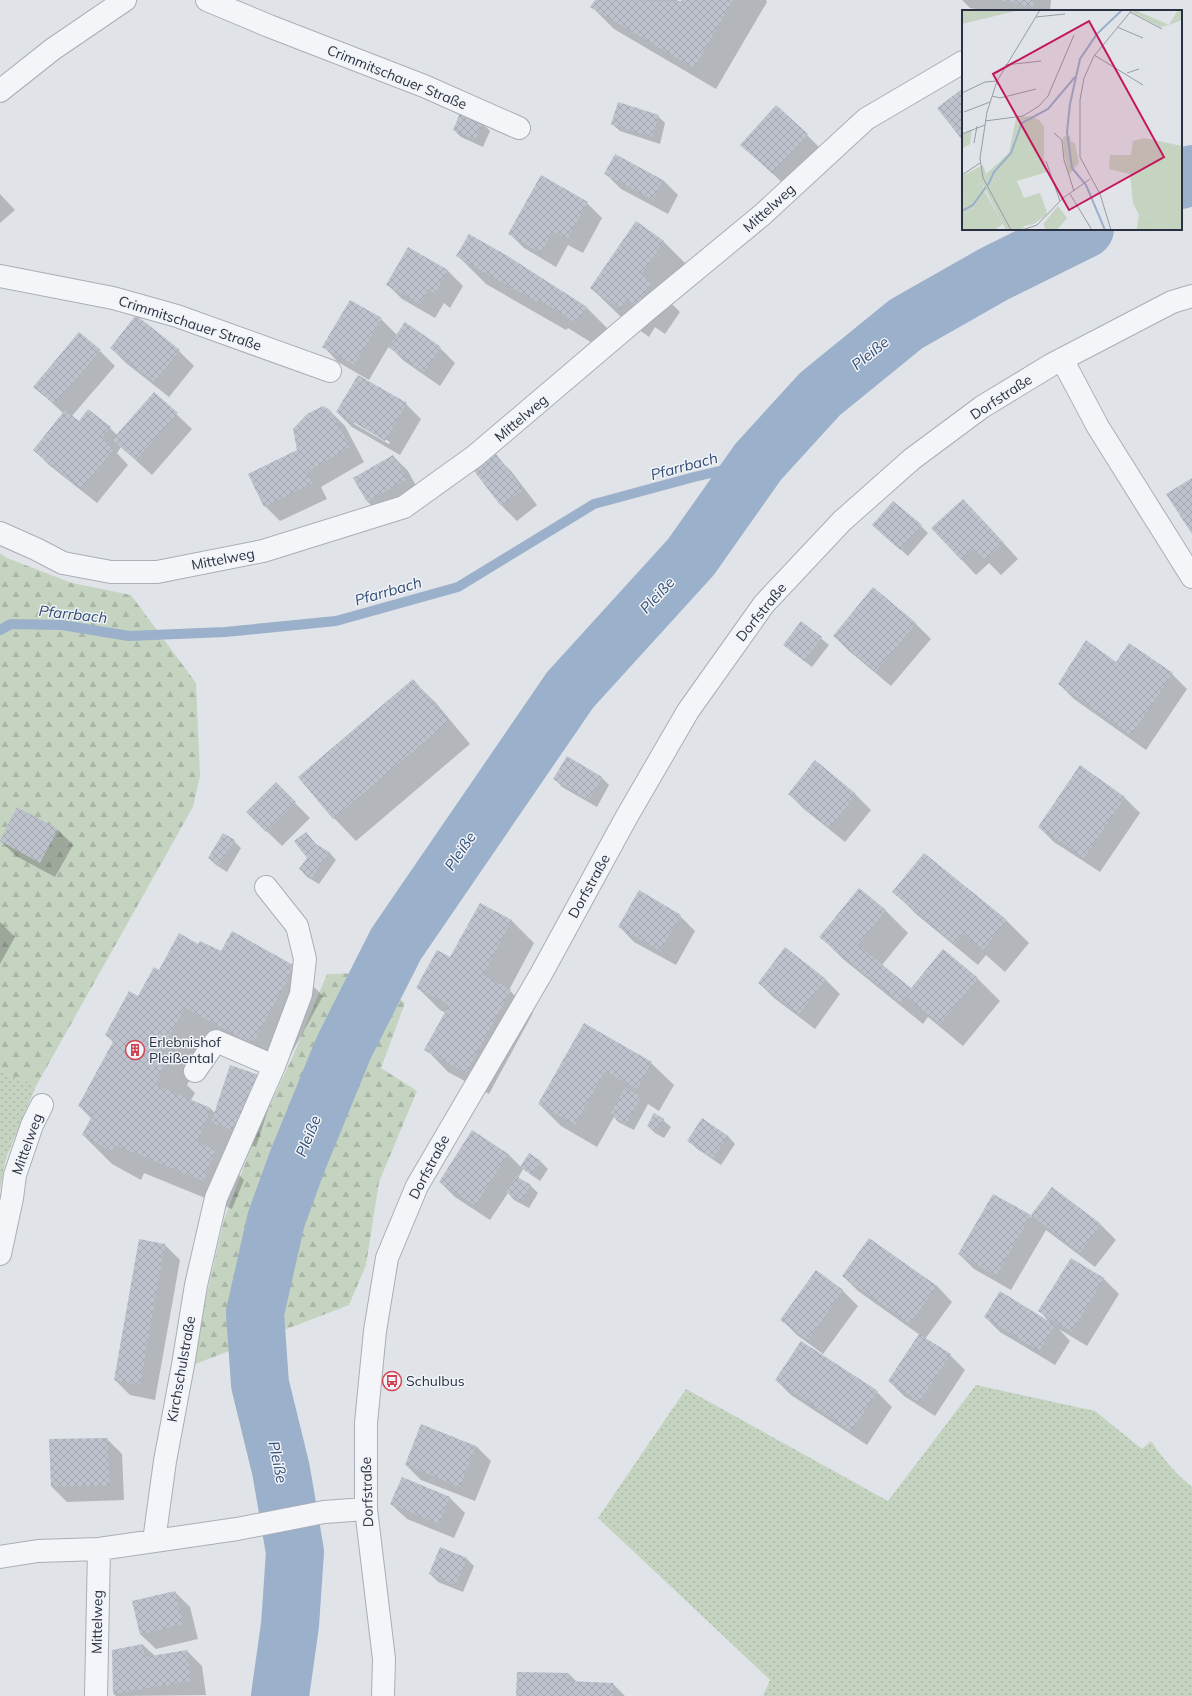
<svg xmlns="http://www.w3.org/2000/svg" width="1192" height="1696" font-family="Mulish,sans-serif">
<defs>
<pattern id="grass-dots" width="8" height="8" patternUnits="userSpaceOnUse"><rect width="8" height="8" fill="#c5d3c1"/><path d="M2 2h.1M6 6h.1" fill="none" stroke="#a9b5a7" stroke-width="1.8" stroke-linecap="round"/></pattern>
<pattern id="forest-firs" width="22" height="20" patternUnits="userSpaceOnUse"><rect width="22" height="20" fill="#c5d3c1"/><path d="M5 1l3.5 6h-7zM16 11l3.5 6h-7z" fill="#a9b5a7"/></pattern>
<pattern id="building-cross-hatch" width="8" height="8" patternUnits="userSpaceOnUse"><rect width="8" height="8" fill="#bdc2cc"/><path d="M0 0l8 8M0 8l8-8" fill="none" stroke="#a2a7b0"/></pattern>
</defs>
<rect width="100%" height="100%" fill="#e0e4e9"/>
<path fill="url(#grass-dots)" d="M0 1071 36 1086 6 1158 0 1190Z
M976 1385 1095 1411 1142 1449 1151 1441C1163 1459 1176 1474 1192 1487V1696H763L770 1680 598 1518 686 1389 888 1501Z"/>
<path fill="url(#forest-firs)" d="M0 553 7 558 72 583 131 595 196 683 200 776 193 807 36 1086 0 1071Z
M363 973 405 1003 381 1068 417 1091 379 1182 366 1265 349 1305 190 1366 224 1220 253 1142 293 1056 327 974Z"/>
<path fill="#0003" fill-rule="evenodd" d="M596 0H677L681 3 682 0H766L767 2 716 89 614 29 592 7Z
M962 0H1051L1050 11H987L970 8Z
M658 116 665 123 660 144 620 131 612 124Z
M483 124 490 131 483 147 461 137 454 130Z
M807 135 822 150 788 188 742 145Z
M606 174 663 180 678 195 668 214 621 189Z
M0 194 15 210 0 223Z
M587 203 602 218 583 253 568 245 556 267 524 248 509 233Z
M636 223 664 242 693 271 670 302 680 312 665 334 655 327 649 337 620 316 591 288Z
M408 248 448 271 463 286 450 308 444 303 435 318 402 299 387 284Z
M458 256 586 307 615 336 605 351 568 328 566 330 486 284Z
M381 319 397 335 440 348 455 363 440 386 404 361 389 346 369 380 338 362 323 346Z
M111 348 179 351 194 366 169 397 126 363Z
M100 351 115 366 71 417 79 422 110 428 117 435 154 393 192 429 152 475 121 447 117 453 128 465 97 503 49 465 34 450 63 413 34 386Z
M406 404 421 419 400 455 352 427 337 412ZM354 421 390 442 389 444 354 424Z
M330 411 345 426 364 462 321 487 327 499 280 521 265 506 298 451Z
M393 456 408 471 421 495 383 517 368 502 355 479Z
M496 456 511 471 537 505 517 521 502 506Z
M978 515 1018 559 1001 575 989 563 976 575 932 528Z
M921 526 928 533 908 556 881 532Z
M873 588 916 624 931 639 891 686 849 651 834 636Z
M801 622 829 645 812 667 784 645Z
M1117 663 1172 674 1187 689 1146 750 1074 699 1059 684Z
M413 681 436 703 470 744 356 841 334 818 299 777Z
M567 758 602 778 609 785 597 807 562 787 555 779Z
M815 762 856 795 871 810 845 842 804 809 789 794Z
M1080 767 1125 798 1140 813 1100 872 1054 842 1039 827Z
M276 784 310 818 282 846 247 812Z
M58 830 73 845 55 877 16 856 1 841Z
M234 841 241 848 227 872 216 865 209 858Z
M318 846 329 852 336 860 319 884 307 877 300 869Z
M925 854 1007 921 1029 943 1005 972 986 955 978 965 916 914 894 892Z
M859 889 886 911 908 933 882 965 911 989 977 978 1000 1001 963 1046 928 1017 923 1024 843 959 821 937Z
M480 904 512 921 534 943 509 990 533 1013 489 1094 448 1072 426 1049 446 1013 440 1010 418 988 451 959Z
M680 916 695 931 676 965 634 942 619 926Z
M0 922 15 937 0 964Z
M199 945 221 953 294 967 323 996 283 1069 214 1036 187 1085 195 1093 191 1100 211 1109 215 1113 274 1091 256 1147 238 1141 229 1164 244 1180 232 1209 144 1173 141 1180 112 1164 83 1135 92 1119 79 1106 114 1043 106 1035 160 971Z
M825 979 840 994 815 1029 774 998 759 983Z
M584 1025 651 1063 674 1085 659 1111 648 1104 634 1130 618 1122 614 1117 597 1147 561 1126 539 1104Z
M663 1120 671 1127 664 1138 655 1133 648 1126Z
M703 1120 728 1136 735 1144 721 1165 696 1148 689 1141Z
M473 1131 508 1154 521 1167 540 1161 548 1169 540 1181 523 1169 518 1178 531 1186 538 1193 529 1208 514 1200 508 1193 490 1220 455 1197 440 1182Z
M1053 1189 1101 1225 1116 1240 1095 1267 1046 1230 1011 1290 974 1269 959 1254 993 1195 1031 1217Z
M869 1239 937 1286 952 1302 925 1339 950 1355 965 1370 935 1416 904 1396 889 1381 920 1335 858 1291 843 1276Z
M140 1240 165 1245 180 1260 155 1400 130 1395 115 1380Z
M1071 1259 1104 1279 1119 1294 1087 1346 1059 1329 1070 1341 1055 1365 1000 1332 985 1317 1050 1323 1040 1311Z
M816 1271 843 1291 858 1306 823 1354 797 1335 782 1320Z
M776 1380 877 1392 892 1407 867 1445 791 1395Z
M107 1439 122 1454 124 1500 67 1502 52 1487Z
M476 1446 491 1461 475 1501 421 1480 406 1465Z
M402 1478 450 1498 465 1513 454 1538 407 1519 391 1504Z
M466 1558 474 1566 463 1592 438 1582 430 1574Z
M175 1592 190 1607 198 1639 156 1649 140 1634Z
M143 1645 155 1656 187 1651 202 1666 206 1695 116 1696 114 1694 113 1651Z
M569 1674 578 1683 613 1684 625 1696H517Z"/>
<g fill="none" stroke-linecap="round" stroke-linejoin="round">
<path stroke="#9bb0ca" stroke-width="10" d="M0 630 11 624 62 625 129 636 225 632 336 621 458 587 594 504 694 477 758 462"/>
<path stroke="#9bb0ca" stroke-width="58" d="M1181 180 1192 174
M280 1696 290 1625 295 1552 281 1470 260 1384 255 1313 276 1220 297 1162 344 1047 396 944 570 690 691 557 758 462 820 394 906 324 994 274 1085 229"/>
</g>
<path fill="url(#building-cross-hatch)" d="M595 0 681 1V0H733L694 68 590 7Z
M998 0H1034L1033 7Z
M963 88V141L937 108Z
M618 102 659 115 652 137 611 124Z
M776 105 808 134 772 173 740 145Z
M460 113 483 123 475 140 453 130Z
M615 154 663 180 653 200 604 174Z
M541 175 588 202 567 239 553 231 541 253 508 234Z
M636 221 664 241 641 275 652 283 636 306 626 299 620 309 590 288Z
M469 234 506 255 587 307 576 323 538 299 537 302 456 256Z
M408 247 448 270 435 293 428 289 420 304 386 285Z
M350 300 382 318 354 365 322 347Z
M136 315 180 350 154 382 110 348Z
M405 322 441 347 424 372 388 347Z
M79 332 101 350 54 404 33 387Z
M358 375 407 403 385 441 336 412Z
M154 392 178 413 136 460 112 440Z
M323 406 330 410 350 447 307 472 313 483 264 507 248 474 297 450 293 429 307 414Z
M88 409 111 427 101 439 114 449 81 489 33 450 65 410 79 421Z
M496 454 523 490 501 506 474 471Z
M393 455 407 479 367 502 353 478Z
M1192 478V534L1166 494Z
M963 499 1004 543 985 560 974 548 961 560 931 528Z
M893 501 922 525 900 550 872 525Z
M873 587 916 623 876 672 833 636Z
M801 621 822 637 804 661 783 645Z
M1086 640 1116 662 1129 643 1173 673 1131 735 1058 684Z
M413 679 449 721 333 819 298 777Z
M567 756 602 777 589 800 553 779Z
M815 760 856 794 830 828 788 794Z
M1080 765 1125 797 1084 858 1038 827Z
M276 782 296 802 266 832 246 812Z
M17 807 58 829 40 863 0 841Z
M306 832 316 844 329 852 312 878 299 869 307 858 294 841Z
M223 833 235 840 219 865 208 858Z
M924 853 1007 920 983 950 963 934 955 944 892 892Z
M859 888 886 910 858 945 911 988 943 949 978 978 940 1024 905 996 900 1002 819 937Z
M639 890 681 915 660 951 618 927Z
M480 903 512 920 483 975 511 990 466 1073 424 1050 449 1005 416 988 437 950 450 957Z
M232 931 295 966 254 1041 249 1038 247 1041 185 1008 157 1058 166 1063 155 1085 211 1108 197 1142 216 1150 203 1181 115 1145 112 1152 82 1135 93 1114 78 1106 114 1040 105 1035 129 991 138 996 154 967 159 970 179 933 198 944 200 941 221 951Z
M785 947 826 979 799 1014 758 983Z
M584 1023 652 1062 637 1089 605 1071 575 1125 538 1104Z
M230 1065 259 1075 241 1132 211 1123Z
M625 1087 641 1097 626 1124 610 1115Z
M654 1113 664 1119 657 1131 647 1126Z
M702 1118 728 1136 713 1158 687 1141Z
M472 1130 508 1154 475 1206 439 1182Z
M529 1153 541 1161 532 1175 520 1167Z
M516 1176 531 1185 521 1202 506 1192Z
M1052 1187 1101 1224 1080 1253 1031 1215Z
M993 1194 1031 1215 996 1276 958 1254Z
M869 1238 937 1286 910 1324 842 1276Z
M139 1239 165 1244 140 1385 114 1380Z
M1071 1258 1104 1278 1072 1332 1038 1311Z
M816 1270 843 1290 808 1340 780 1320Z
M1000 1291 1055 1325 1039 1351 984 1317Z
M919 1334 951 1354 919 1402 888 1381Z
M801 1341 878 1391 851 1431 775 1380Z
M421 1424 476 1446 460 1487 405 1465Z
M108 1438 109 1485 51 1487 49 1439Z
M402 1477 450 1497 439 1524 390 1504Z
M440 1547 467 1558 456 1585 429 1574Z
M175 1591 183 1624 140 1635 132 1601Z
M143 1644 145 1657 187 1650 191 1681 113 1694 112 1650Z
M517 1672 569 1673V1681L613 1683V1696H516Z"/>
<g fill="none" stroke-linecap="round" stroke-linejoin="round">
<defs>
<path id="minor" d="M207 0 269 26 424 86 519 128
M0 91 53 49 125 0
M0 276 113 298 177 316 330 371
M1062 359 1098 427 1192 577
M0 533 36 549 63 563 111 572H157L263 551 404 507 475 456 648 309 762 215 866 119 963 62
M195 1071 216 1041 274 1066
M0 1254 12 1198 15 1175 32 1125 42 1105
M154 1541 165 1461 183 1365 196 1285 216 1198 274 1066 301 994 305 959 297 926 266 887
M0 1557 38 1551 99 1549 237 1529 324 1512 366 1509
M96 1696 99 1549
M383 1696 384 1659 366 1509V1423L375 1331 387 1258 417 1186 541 974 626 818 688 711 764 604 842 521 912 459 982 407 1051 365 1172 302 1192 296"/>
</defs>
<use href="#minor" stroke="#a9aeb7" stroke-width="24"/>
<use href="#minor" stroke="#f3f5f8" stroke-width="22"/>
</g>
<defs>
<symbol id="building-ring" viewBox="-11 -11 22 22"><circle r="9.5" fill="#f0f3f7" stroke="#d04453" stroke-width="1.5"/><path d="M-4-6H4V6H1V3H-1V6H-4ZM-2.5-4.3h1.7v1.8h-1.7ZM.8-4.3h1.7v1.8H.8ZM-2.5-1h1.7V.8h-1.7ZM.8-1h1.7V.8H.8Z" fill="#d04453"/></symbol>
<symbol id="bus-ring" viewBox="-11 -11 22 22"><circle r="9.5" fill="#f0f3f7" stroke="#d04453" stroke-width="1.5"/><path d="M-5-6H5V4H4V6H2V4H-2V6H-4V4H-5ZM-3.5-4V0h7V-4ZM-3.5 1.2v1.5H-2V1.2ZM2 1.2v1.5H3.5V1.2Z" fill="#d04453"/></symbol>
</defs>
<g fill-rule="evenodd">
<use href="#building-ring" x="124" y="1039" width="22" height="22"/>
<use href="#bus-ring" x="381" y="1370" width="22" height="22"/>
</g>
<g text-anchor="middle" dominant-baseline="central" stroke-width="3" stroke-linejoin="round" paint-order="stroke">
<g font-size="14" fill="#293041" stroke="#f0f3f7">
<text transform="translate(397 77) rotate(22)">Crimmitschauer Straße</text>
<text transform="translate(769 208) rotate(-42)">Mittelweg</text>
<text transform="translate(190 323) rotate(18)">Crimmitschauer Straße</text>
<text transform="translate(1001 397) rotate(-33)">Dorfstraße</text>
<text transform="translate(521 418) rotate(-40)">Mittelweg</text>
<text transform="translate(223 559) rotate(-11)">Mittelweg</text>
<text transform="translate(761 612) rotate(-51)">Dorfstraße</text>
<text transform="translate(589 886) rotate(-61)">Dorfstraße</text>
<text transform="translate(27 1144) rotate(-70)">Mittelweg</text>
<text transform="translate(429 1167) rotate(-62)">Dorfstraße</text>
<text transform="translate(181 1369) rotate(-80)">Kirchschulstraße</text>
<text transform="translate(367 1492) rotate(-92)">Dorfstraße</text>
<text transform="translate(97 1622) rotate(-89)">Mittelweg</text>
</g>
<g font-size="14" fill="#293041" stroke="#f0f3f7" text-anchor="start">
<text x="149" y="1042">Erlebnishof<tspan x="149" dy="16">Pleißental</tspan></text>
<text x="406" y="1381">Schulbus</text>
</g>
<g font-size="15" font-style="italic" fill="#324d76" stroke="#f0f3f7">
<text transform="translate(870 353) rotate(-39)">Pleiße</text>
<text transform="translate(684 466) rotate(-15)">Pfarrbach</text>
<text transform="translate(388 591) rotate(-16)">Pfarrbach</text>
<text transform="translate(657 595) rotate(-47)">Pleiße</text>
<text transform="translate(73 614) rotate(6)">Pfarrbach</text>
<text transform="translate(460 851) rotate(-56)">Pleiße</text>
<text transform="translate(308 1136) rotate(-68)">Pleiße</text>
<text transform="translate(278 1462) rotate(78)">Pleiße</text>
</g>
</g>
<g transform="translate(962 10)">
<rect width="220" height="220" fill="#e0e4e9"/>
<path d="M173 0 207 15 216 0 220 2V10L207 15 198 17 170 2ZM10 119 8 134 0 139V125ZM182 128 220 136V220H173L177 216 200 219 206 211 177 205 171 193 168 164 147 159 148 145H169L171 131ZM60 146 70 150 82 149 85 162 55 171 33 182 56 217 61 215 62 220H44L20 173 0 187V166L21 155 28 175 44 164ZM96 196 105 208 95 220H84L81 214Z" fill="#c5d3c1"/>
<path d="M68 106 77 110 82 117V149L70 150 60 146 44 164 28 175 24 164 47 143 54 108ZM104 126H108L109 132 113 133 117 153 107 165 102 144 101 127ZM20 173 23 182 17 187 11 198 0 204V187Z" fill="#c5d3c1"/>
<path d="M55 171 62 188 78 183 84 199 85 204 72 214 56 217 32 182Z" fill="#c5d3c1"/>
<path d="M0 0H58L0 14ZM23 182 41 214 32 220H0V204L11 198 17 187ZM177 205 206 211 200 219 175 217Z" fill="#c5d3c1"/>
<path fill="none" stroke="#9bb0ca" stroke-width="2" d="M26 175 32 162 49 143 60 113 86 99 113 67M0 201 11 195 24 177M143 220 124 175 110 158 105 122 108 94 118 49 135 24 160 0"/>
<path fill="none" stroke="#979ca6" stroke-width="1" d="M168 2 200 19M74 7 103 4M155 17 181 28M132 45 181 75M43 55 79 51M165 63 177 59M0 83 23 72 35 71M30 86 38 88 74 79M2 102 28 92M23 111 61 106 77 96 86 86 112 25M92 123 100 130 102 150 112 181M0 124 23 115M12 133 15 116M84 151 98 191M0 165 18 153M108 184 130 220M49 220 21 168 18 148 25 102 35 71 78 0M60 220 75 215 101 188 128 169M149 220 138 184 118 147V90L122 68 132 46 170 0"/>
<path fill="#c2185b" fill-opacity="0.15" stroke="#c2185b" stroke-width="2" d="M127 11 202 147 107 200 31 64Z"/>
<rect width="220" height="220" fill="none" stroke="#293041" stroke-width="2"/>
</g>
</svg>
